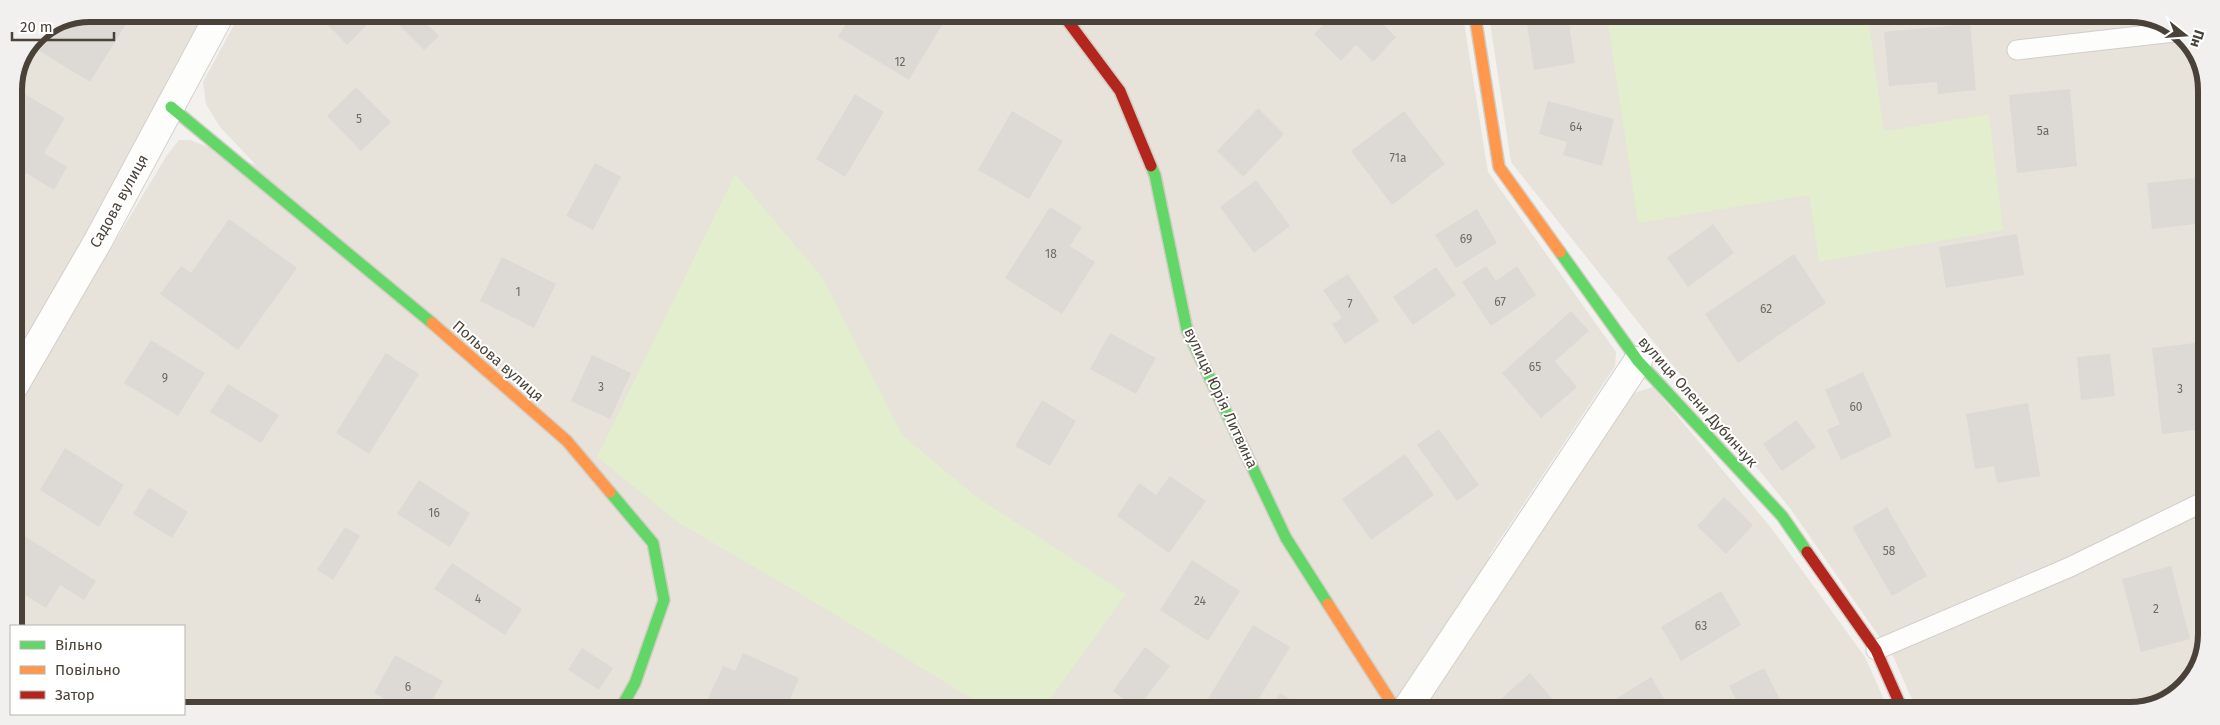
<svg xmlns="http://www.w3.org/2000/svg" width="2220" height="725" font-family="'Fira Sans',sans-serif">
<rect width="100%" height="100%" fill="#f3f1ed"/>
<path fill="#e7e2da" d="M90 14H206L83 238 107 255 167 155 179 140H190L256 165 220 127 206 104 203 82 240 14 1463 16 1488 172 1616 352 1615 366 1489 556 1506 569 1618 398 1653 387 1772 529 1865 657 1889 711 184 707V626H14V86L36 36Z
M1489 16 2154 18 2190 44 2206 85 2202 659 2176 696 2130 711H1917L1894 658 1790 508 1657 346 1511 162Z"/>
<path fill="#e2eecd" d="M1607 17H1868L1884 131 1989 114 2003 230 1819 262 1809 195 1638 223Z
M735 174 823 278 902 435 974 495 1126 594 1043 709H988L831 612 679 523 597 457Z"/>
<path fill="#dddad5" d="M90 14H127L131 16 90 82 35 48 44 33Z
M317 14H378L347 45Z
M409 14H417L439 36 424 50 399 25Z
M851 15H948L909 80 838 37Z
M1332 16H1375L1396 37 1373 62 1356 45 1341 61 1314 34Z
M1526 17H1568L1575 63 1534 70Z
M1970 24 1976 90 1938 94 1937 82 1889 86 1884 32Z
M356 87 391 122 361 151 327 116Z
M2070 89 2077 166 2017 173 2009 95Z
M20 91 65 118 44 153 67 167 54 190 14 166V102Z
M855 94 884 112 845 177 816 159Z
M1548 101 1614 119 1602 166 1563 155 1567 142 1539 134Z
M1258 108 1284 134 1243 177 1217 151Z
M1012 111 1063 141 1029 199 978 170Z
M1404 111 1445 164 1392 205 1351 151Z
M595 163 621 177 593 230 566 216Z
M2205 177V223L2152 229 2147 183Z
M1256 180 1290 226 1254 253 1220 207Z
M1050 207 1082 227 1070 246 1095 262 1062 314 1005 278Z
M1477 209 1497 243 1456 268 1435 235Z
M229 219 297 268 238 350 160 294 181 266 191 273Z
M1713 224 1734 253 1688 287 1667 258Z
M2017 234 2024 275 1946 288 1939 247Z
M1794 254 1826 303 1738 363 1705 314Z
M502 257 556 284 534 328 480 301Z
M1486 266 1496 281 1517 266 1536 295 1491 326 1462 282Z
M1436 267 1456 295 1413 325 1393 297Z
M1348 274 1379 321 1345 344 1332 324 1342 318 1323 290Z
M1571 311 1589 331 1555 361 1577 387 1541 418 1502 373Z
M1110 333 1156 358 1136 394 1090 369Z
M151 340 205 373 178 416 124 383Z
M2204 342V429L2162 434 2152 348Z
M386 353 419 374 369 454 336 433Z
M2110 354 2115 396 2081 400 2077 357Z
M592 355 631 373 610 419 571 401Z
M1863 372 1892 436 1841 460 1827 430 1840 424 1825 390Z
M228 384 279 415 261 443 210 412Z
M1042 400 1076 421 1050 466 1015 446Z
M2028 403 2040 476 1997 483 1994 466 1975 469 1966 414Z
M1796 420 1816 447 1782 471 1763 444Z
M1439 429 1479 485 1457 501 1417 445Z
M65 448 124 485 99 527 40 490Z
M1405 454 1434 495 1371 540 1342 499Z
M1170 476 1206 501 1169 553 1117 516 1139 483 1156 495Z
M419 480 470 513 450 547 397 514Z
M149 488 188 512 172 538 133 514Z
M1724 497 1753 525 1726 554 1697 526Z
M1887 507 1927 576 1892 596 1852 527Z
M345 527 360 536 333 580 317 570Z
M15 530 96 581 84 600 60 585 46 608 14 588Z
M1192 560 1240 591 1208 641 1160 610Z
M452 563 522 609 505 635 434 589Z
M2171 566 2190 639 2141 652 2122 579Z
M1721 591 1741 625 1681 661 1661 627Z
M1253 625 1290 647 1252 710 1202 709Z
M1145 647 1170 666 1137 709 1113 691Z
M582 648 613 668 599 690 568 670Z
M743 653 799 678 786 709H712L705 705 723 666 735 671Z
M395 655 443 681 428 708H401L374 693Z
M1764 668 1786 711 1741 710 1729 686Z
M1530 673 1562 710H1489Z
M1651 677 1671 710H1605L1603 707Z
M1280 693 1308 710H1270Z
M2083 699 2087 711H2050Z"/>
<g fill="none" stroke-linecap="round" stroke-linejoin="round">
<defs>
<path id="lane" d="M2017 50 2174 32
M1876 650 2070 567 2203 502"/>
<path id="street" d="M14 386 98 241 220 14
M1406 710 1638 361"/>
<path id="fast" d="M171 107 432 323
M1151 166 1155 175 1187 330 1286 538 1328 604
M1560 252 1638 361 1782 516 1807 552
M610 492 653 543 664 600 635 683 621 708"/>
<path id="slow" d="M1475 16 1499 167 1560 252
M432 323 567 441 610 492
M1328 604 1396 710"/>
<path id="jam" d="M1064 16 1120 91 1151 166
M1807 552 1876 650 1903 711"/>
</defs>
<use href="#lane" stroke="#d1cfca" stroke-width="21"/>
<use href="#street" stroke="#d1cfca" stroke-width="30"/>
<use href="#fast" stroke="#d3cec4" stroke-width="14"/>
<use href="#slow" stroke="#d3cec4" stroke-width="14"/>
<use href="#jam" stroke="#d3cec4" stroke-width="14"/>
<use href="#lane" stroke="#fdfdfc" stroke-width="19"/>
<use href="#street" stroke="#fdfdfc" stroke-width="28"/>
<use href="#fast" stroke="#63d668" stroke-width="11"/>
<use href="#slow" stroke="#ff974d" stroke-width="11"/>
<use href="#jam" stroke="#b3261e" stroke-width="11"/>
</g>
<g text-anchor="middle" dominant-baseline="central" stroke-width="4" stroke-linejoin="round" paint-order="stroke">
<g font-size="12" fill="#706960">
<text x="900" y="62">12</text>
<text x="359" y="119">5</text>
<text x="1576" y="127">64</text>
<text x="2043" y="131">5а</text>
<text x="1398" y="158">71а</text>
<text x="1466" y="239">69</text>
<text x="1051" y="254">18</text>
<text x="518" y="292">1</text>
<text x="1500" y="302">67</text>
<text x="1350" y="304">7</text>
<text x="1766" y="309">62</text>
<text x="1535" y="367">65</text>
<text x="165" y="378">9</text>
<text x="601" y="387">3</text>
<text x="2180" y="389">3</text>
<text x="1856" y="407">60</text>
<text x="434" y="513">16</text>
<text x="1889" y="551">58</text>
<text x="478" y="599">4</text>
<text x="1200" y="601">24</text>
<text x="2156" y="609">2</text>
<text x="1701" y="626">63</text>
<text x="408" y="687">6</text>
</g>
<g font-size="15" fill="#4a4238" stroke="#fff">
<text transform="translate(119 201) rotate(-61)">Садова вулиця</text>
<text transform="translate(498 361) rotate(41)">Польова вулиця</text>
<text transform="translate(1221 398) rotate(65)">вулиця Юрія Литвина</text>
<text transform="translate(1698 402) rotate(48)">вулиця Олени Дубинчук</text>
</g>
</g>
<path d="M0 0H2220V725H0ZM90 22H2130A68 68 0 0 1 2198 90V634A68 68 0 0 1 2130 702H90A68 68 0 0 1 22 634V90A68 68 0 0 1 90 22Z" fill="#f1f0ef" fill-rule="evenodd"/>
<path fill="none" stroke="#4a4238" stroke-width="6" d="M90 22H2130A68 68 0 0 1 2198 90V634A68 68 0 0 1 2130 702H90A68 68 0 0 1 22 634V90A68 68 0 0 1 90 22Z"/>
<rect x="10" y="625" width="175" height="90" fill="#ffffff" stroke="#b7b3af"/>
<rect x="20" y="641" width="25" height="8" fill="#63d668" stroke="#b7b3af"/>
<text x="55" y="650" font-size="15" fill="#4a4238">Вільно</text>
<rect x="20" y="666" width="25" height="8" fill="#ff974d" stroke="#b7b3af"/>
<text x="55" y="675" font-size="15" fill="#4a4238">Повільно</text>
<rect x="20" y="691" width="25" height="8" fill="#b3261e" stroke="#b7b3af"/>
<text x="55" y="700" font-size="15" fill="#4a4238">Затор</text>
<g transform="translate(2185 35) rotate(107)" stroke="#ffffff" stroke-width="4" paint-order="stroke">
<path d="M0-4L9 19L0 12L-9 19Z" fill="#4a4238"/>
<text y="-8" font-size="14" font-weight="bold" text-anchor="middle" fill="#4a4238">Пн</text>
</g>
<path d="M12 32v8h102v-8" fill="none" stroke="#4a4238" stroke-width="2.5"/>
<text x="20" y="32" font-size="15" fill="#4a4238" stroke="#ffffff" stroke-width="4" paint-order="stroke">20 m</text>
</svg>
